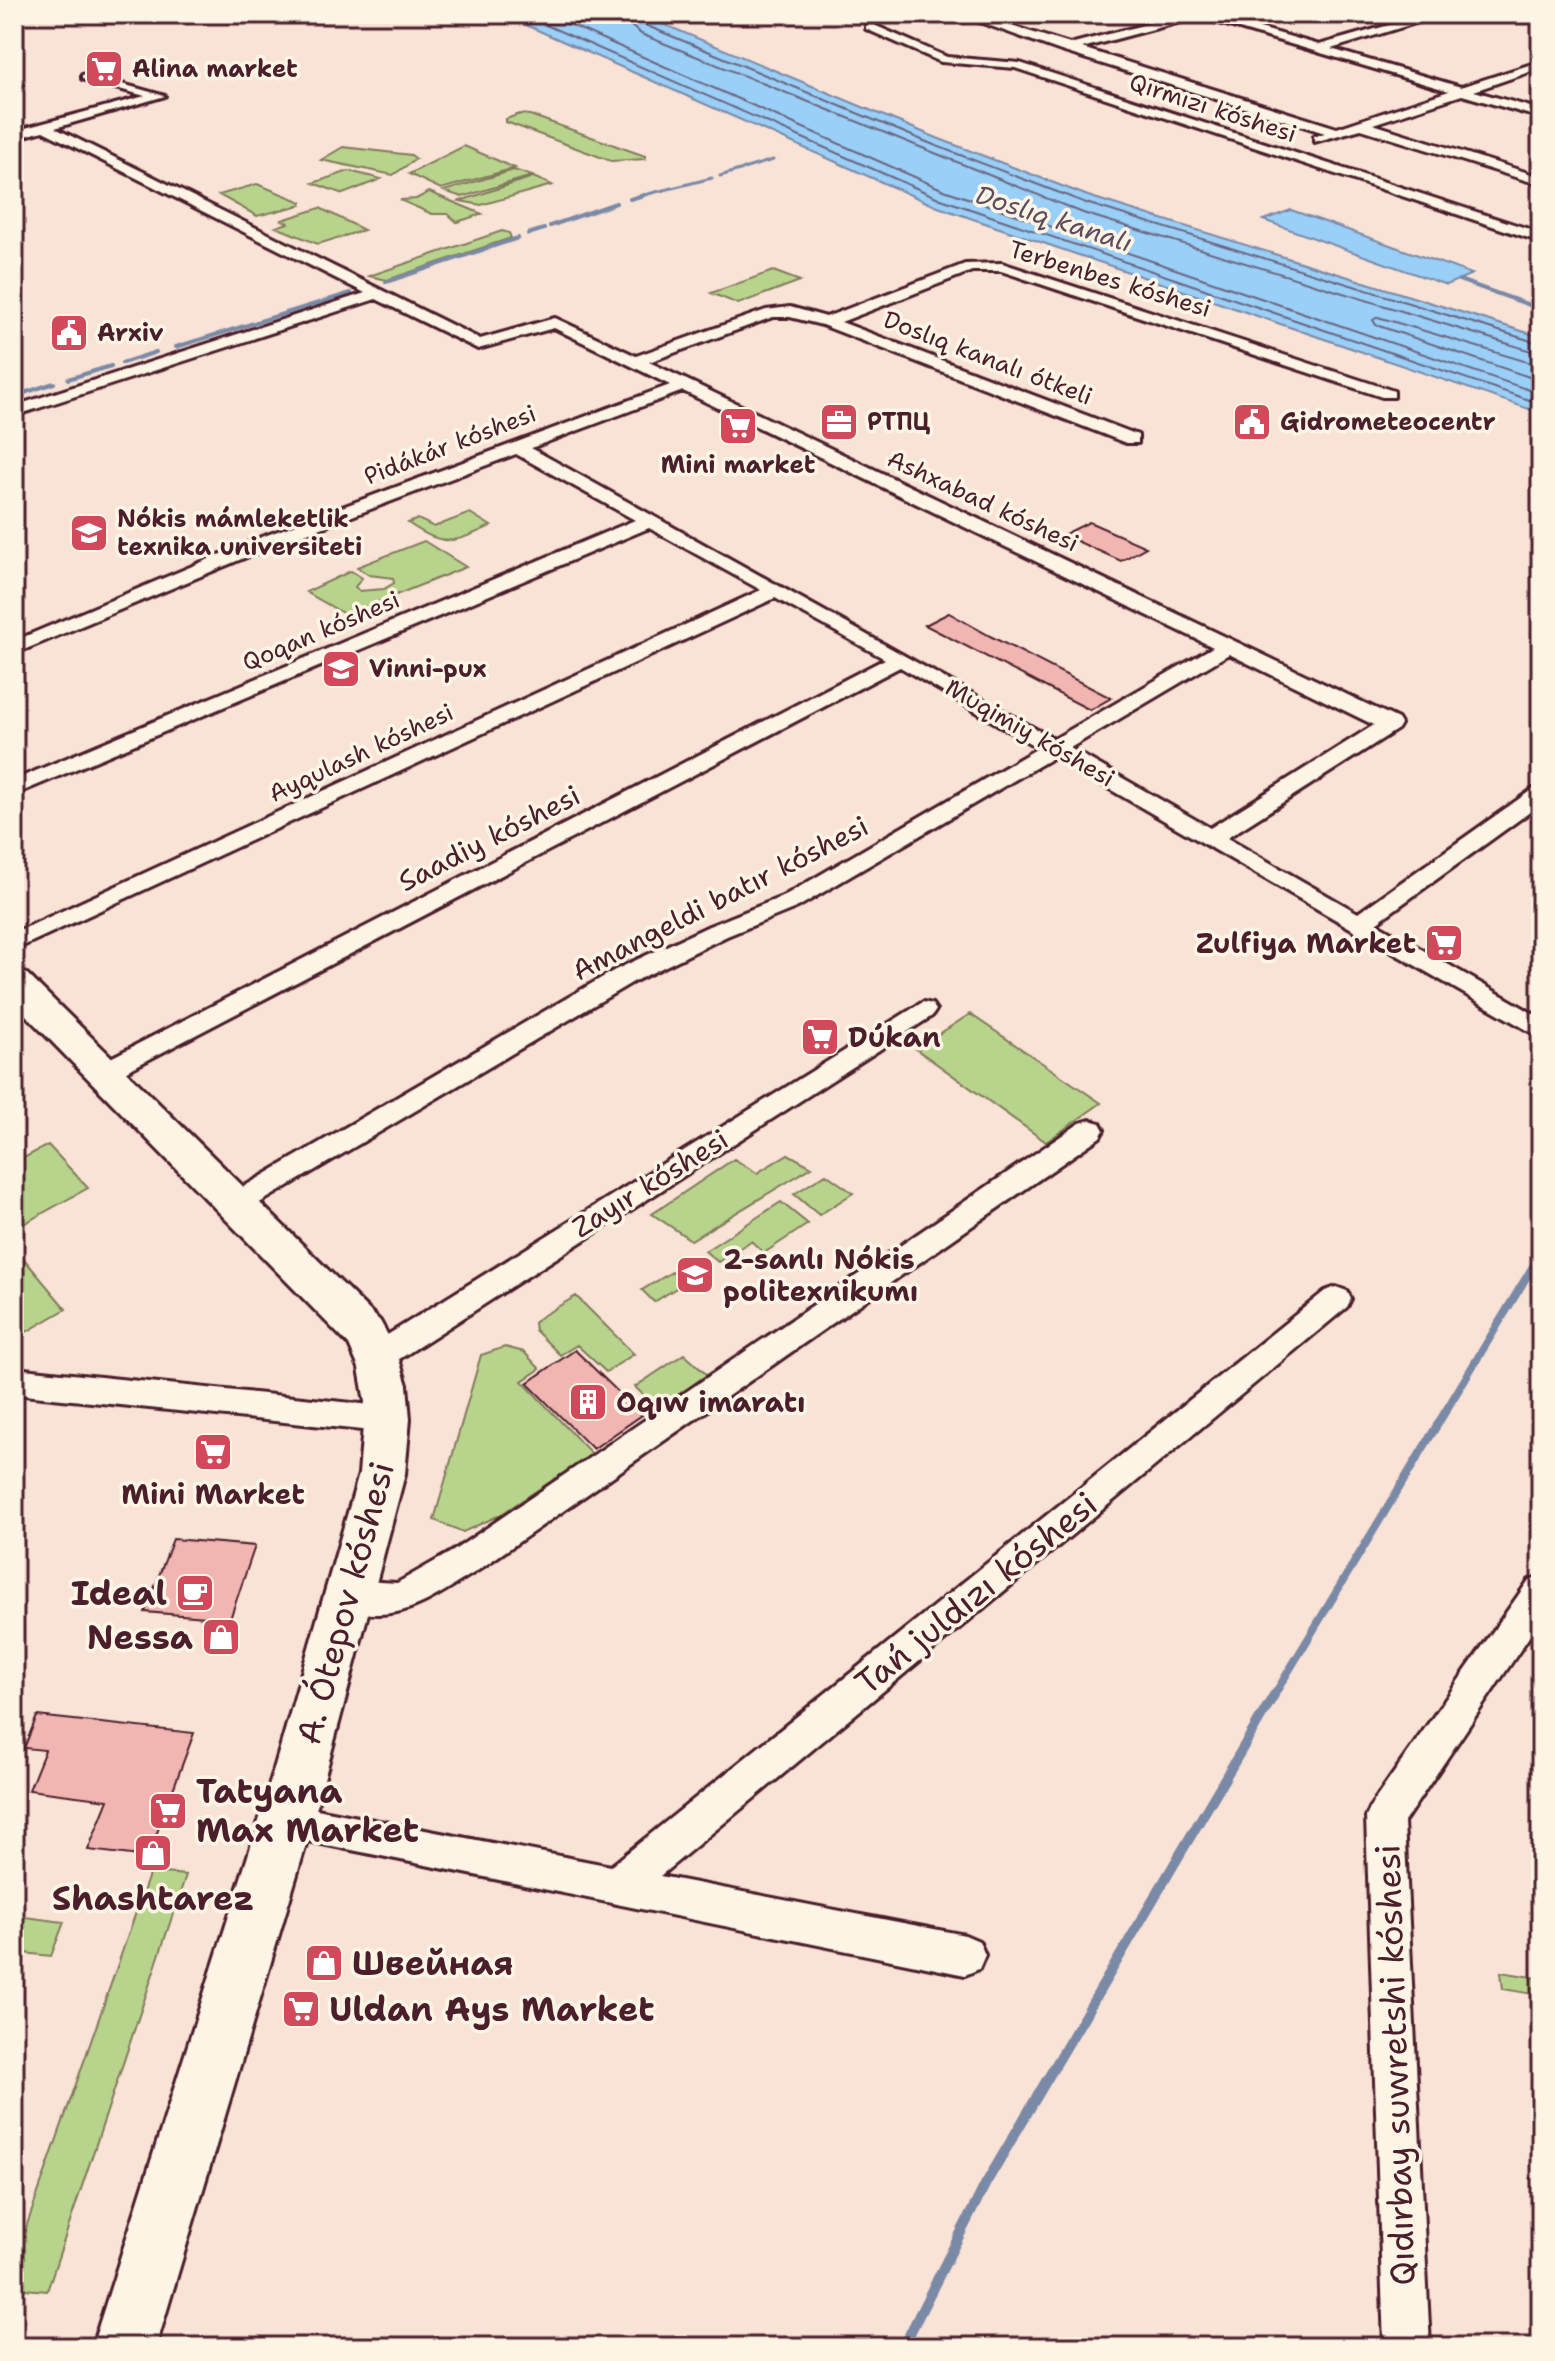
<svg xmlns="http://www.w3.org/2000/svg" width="1555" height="2361" font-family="'Shantell Sans',sans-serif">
<rect width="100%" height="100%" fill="#f9e2d6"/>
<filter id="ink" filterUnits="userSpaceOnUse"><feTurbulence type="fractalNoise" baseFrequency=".0125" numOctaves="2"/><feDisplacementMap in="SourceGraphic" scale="16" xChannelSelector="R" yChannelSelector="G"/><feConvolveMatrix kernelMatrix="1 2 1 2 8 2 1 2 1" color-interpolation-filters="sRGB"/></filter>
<g filter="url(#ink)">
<path fill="#b8d48c" stroke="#817a5c" stroke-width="2" d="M520 114 530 115 645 156V159L611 161 506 122V119Z
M464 146 515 168 441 189 409 174Z
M343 147 411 155 416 159 393 175 321 160Z
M514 170 532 176 462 197 444 191Z
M349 171 381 179 343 194 313 183Z
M533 177 552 185 481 205 460 201Z
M257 184 302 202 301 205 257 216 219 195Z
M429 192 482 214 457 222 448 214H432L400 200 416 199Z
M320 208 364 230 318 244 276 227 288 223 282 220Z
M502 231 509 233 511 238 387 280 369 276Z
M773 271 800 281 738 304 711 293Z
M470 513 491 526C453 543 445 548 408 523L418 519 434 527Z
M424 541 466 567 346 615 306 592 351 571 362 578 355 587 359 591 384 589 394 583 393 578 369 575 357 567Z
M970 1014 1101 1103 1046 1142 916 1049Z
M48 1145 88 1188 14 1229V1163Z
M788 1154 812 1167 691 1240 652 1214 734 1159 757 1173Z
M826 1174 853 1193 819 1215 794 1194Z
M781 1202 808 1224 764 1253 751 1241 718 1262 705 1251Z
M14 1247 66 1309 14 1339Z
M672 1272 684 1283 654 1302 642 1290Z
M576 1296 634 1354 606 1372 577 1345 560 1355 535 1330 534 1323 539 1318Z
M505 1347 524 1352 540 1369 522 1381 592 1454 500 1515 463 1532 434 1520 481 1355Z
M684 1354 707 1375 658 1409 635 1387Z
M150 1872 186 1875 47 2291 14 2288V2262Z
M17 1916 64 1922 51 1956 14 1952Z
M1501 1972 1538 1978 1540 1995 1503 1989Z"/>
<path fill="#9acff8" stroke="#7a89a6" stroke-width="2" d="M501 14H639L937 138 1088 196 1541 337V413L938 207Z
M1291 210 1472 274 1446 285 1263 220Z"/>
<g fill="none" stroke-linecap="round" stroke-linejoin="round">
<path stroke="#6a657d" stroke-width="2" d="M521 14 941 199 1541 404
M546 14 944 190 1541 394
M629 14 631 26 641 34 1083 213 1541 354
M639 14 645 25 934 145 1086 203 1541 344
M1541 366 1378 317 1373 320 1376 325 1541 381"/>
<path stroke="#7a89a6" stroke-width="3" d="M720 176 773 160
M636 197 712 178"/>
<path stroke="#7a89a6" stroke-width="4" d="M630 199 644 195
M550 226 616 203
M528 234 544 229
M1459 280 1541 309
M386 282 518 238
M176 347 351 293
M122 363 156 352
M68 379 111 366
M18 395 54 383"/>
<path stroke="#7a89a6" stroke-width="8" d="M1273 1697 1541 1253"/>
<path stroke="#7a89a6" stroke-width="10" d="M903 2347 986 2183 1274 1695"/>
</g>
<path fill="#f1b5b2" stroke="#4a1f2b" stroke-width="2" d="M1089 522 1146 547 1121 561 1063 535Z
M949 613 990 636 1111 698 1090 710 925 625Z
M575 1350 642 1415 593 1449 527 1383Z
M173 1539 255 1546 230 1619 145 1612Z
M37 1716 194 1733 148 1857 88 1850 108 1800 29 1790 45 1750 24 1748Z"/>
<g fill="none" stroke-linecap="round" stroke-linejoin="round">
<defs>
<path id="minor" d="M957 14H973L1070 44 1186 14H1211L1319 45 1428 14H1445L1331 49 1461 87 1541 61V68L1474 91 1541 110V118L1462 95 1373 124 1541 177V185L1361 129 1314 142V136L1325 133 1061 51ZM1199 17 1449 91 1337 128 1082 48Z
M866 25H874L947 57 1020 63 1541 233V242L1015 68 941 62 866 29Z
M86 74 165 96 55 128 480 339 555 318 636 356 766 310 790 307 826 317 965 264 1002 263 1394 391V397H1382L1001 271H972L841 322 1138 435V443H1126L822 325 790 317H773L649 362 1398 719 1401 724 1398 729 1227 838 1358 913 1533 789 1541 787V804L1376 923 1541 1018V1038L1054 757 798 907 727 936 633 982 246 1211 236 1214 226 1211 222 1204 226 1197 615 970 709 926 782 897 1038 748 900 667 115 1077H97L93 1071 97 1065 885 659 775 598 14 950V933L761 590 649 528 14 795V780L635 520 516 454 273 546 14 654V641L259 538 670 385 554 328 478 349 376 299 14 416V406L365 293 43 131 14 139V131L145 96 82 79V75ZM683 391 1213 647 1054 739 531 448ZM1229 654 1374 725 1210 828 1070 748Z
M923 1002 932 1004 936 1010 932 1016 390 1365 379 1368 368 1365 364 1356 368 1347Z
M1090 1120 1100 1123 1104 1130 1100 1137 477 1571C427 1601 397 1628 336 1606L331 1595 336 1584 348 1580 397 1583 453 1551 1080 1123Z
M1336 1287 1347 1291 1351 1299 1347 1307 660 1876 965 1935 979 1941 985 1955 979 1969 965 1975 273 1834 267 1821 273 1808 286 1803 611 1866 1325 1291Z
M14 1368 391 1407 402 1411 407 1420 402 1429 391 1433 14 1394Z
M1541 1576V1619L1404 1822 1430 2347H1384L1366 1817 1372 1804 1529 1580Z"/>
<path id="secondary" d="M14 970 27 974 380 1321 396 1350 407 1385 410 1419 405 1474 313 1821 156 2347H92L259 1821 359 1474 365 1402 359 1368 349 1345 14 1003Z"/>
</defs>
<use href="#minor" stroke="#4a1f2b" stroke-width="6"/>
<use href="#secondary" stroke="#4a1f2b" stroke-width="6"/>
<use href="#minor" fill="#fcf5e5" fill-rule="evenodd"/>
<use href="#secondary" fill="#fcf5e5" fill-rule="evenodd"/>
</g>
</g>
<defs>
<symbol id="supermarket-square" viewBox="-11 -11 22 22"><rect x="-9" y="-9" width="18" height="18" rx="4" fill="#d1495b" stroke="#fcf5e5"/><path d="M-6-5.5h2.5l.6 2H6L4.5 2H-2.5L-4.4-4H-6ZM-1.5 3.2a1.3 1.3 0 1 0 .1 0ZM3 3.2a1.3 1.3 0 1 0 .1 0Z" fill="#fff"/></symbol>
<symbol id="civic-square" viewBox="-11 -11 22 22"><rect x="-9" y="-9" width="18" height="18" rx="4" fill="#d1495b" stroke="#fcf5e5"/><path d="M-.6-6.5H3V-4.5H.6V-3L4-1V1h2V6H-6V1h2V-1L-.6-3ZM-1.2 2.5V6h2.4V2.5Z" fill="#fff"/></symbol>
<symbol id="office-square" viewBox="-11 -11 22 22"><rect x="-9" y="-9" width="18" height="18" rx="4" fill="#d1495b" stroke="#fcf5e5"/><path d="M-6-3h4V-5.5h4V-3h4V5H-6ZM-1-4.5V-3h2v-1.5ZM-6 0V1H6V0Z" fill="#fff"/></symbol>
<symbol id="university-square" viewBox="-11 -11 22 22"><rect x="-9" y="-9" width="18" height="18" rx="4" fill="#d1495b" stroke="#fcf5e5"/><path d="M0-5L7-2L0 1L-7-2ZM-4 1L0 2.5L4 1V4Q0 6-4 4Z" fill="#fff"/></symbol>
<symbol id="school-square" viewBox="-11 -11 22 22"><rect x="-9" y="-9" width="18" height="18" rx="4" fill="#d1495b" stroke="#fcf5e5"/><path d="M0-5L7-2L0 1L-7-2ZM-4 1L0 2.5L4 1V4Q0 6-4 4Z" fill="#fff"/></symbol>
<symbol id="building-square" viewBox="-11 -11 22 22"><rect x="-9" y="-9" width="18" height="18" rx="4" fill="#d1495b" stroke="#fcf5e5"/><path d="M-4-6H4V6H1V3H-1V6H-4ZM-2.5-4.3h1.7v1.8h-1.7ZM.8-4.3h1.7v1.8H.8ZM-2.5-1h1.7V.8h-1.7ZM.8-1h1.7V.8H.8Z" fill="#fff"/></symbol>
<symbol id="cafe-square" viewBox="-11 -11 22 22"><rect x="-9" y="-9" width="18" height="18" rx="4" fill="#d1495b" stroke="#fcf5e5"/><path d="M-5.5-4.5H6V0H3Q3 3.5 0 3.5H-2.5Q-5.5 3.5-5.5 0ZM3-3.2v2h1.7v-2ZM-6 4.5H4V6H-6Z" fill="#fff"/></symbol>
<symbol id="shop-square" viewBox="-11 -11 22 22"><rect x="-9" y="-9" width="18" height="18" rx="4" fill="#d1495b" stroke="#fcf5e5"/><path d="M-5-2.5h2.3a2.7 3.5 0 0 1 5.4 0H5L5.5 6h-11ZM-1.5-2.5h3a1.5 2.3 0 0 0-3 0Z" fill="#fff"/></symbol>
</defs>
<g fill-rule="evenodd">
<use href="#supermarket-square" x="82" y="47" width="44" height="44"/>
<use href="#civic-square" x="47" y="311" width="44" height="44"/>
<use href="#office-square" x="817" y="400" width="44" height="44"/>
<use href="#civic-square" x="1230" y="400" width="44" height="44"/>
<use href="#supermarket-square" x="716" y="404" width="44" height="44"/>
<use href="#university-square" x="67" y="511" width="44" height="44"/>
<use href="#school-square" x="319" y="647" width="44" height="44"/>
<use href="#supermarket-square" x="1422" y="921" width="44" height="44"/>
<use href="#supermarket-square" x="798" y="1015" width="44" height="44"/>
<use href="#university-square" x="673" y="1253" width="44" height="44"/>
<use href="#building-square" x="566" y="1380" width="44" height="44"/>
<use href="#supermarket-square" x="191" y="1430" width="44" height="44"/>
<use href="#cafe-square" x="173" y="1571" width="44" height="44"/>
<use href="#shop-square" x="199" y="1615" width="44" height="44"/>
<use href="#supermarket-square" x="146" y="1789" width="44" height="44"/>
<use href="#shop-square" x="131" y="1831" width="44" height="44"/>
<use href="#shop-square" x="302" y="1941" width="44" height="44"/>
<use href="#supermarket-square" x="279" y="1987" width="44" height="44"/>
</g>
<g text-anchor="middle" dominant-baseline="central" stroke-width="7" stroke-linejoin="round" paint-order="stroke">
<g font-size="24" font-weight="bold" fill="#4a1f2b" stroke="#fcf5e5" text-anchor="start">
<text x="132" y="69">Alina market</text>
<text x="97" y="333">Arxiv</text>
<text x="867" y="422">РТПЦ</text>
<text x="1280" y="422">Gidrometeocentr</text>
<text x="738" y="465" text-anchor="middle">Mini market</text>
<text x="117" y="519">Nókis mámleketlik<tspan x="117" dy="28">texnika universiteti</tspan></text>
<text x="369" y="669">Vinni-pux</text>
</g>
<g font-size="24" fill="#4a1f2b" stroke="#fcf5e5">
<text transform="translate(1213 108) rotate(18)">Qırmızı kóshesi</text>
<text transform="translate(1110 279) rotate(17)">Terbenbes kóshesi</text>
<text transform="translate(988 358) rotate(21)">Doslıq kanalı ótkeli</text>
<text transform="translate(450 445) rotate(-21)">Pidákár kóshesi</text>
<text transform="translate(983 501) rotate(25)">Ashxabad kóshesi</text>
<text transform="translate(321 631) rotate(-23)">Qoqan kóshesi</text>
<text transform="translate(1030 733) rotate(30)">Muqimiy kóshesi</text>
<text transform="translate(361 753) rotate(-25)">Ayqulash kóshesi</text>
</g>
<g font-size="26" font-style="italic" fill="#5e4b5e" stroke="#fcf5e5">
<text transform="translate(1054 218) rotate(18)">Doslıq kanalı</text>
</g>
<g font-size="28" fill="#4a1f2b" stroke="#fcf5e5">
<text transform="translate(489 838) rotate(-27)">Saadiy kóshesi</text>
<text transform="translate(720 898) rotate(-27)">Amangeldi batır kóshesi</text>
<text transform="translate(650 1183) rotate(-32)">Zayır kóshesi</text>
</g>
<g font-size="28" font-weight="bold" fill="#4a1f2b" stroke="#fcf5e5" text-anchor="start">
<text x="1416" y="943" text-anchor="end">Zulfiya Market</text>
<text x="848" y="1037">Dúkan</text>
<text x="723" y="1259">2-sanlı Nókis<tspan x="723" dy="32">politexnikumı</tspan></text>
<text x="616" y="1402">Oqıw imaratı</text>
<text x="213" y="1494" text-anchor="middle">Mini Market</text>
</g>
<g font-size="34" font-weight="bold" fill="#4a1f2b" stroke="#fcf5e5" text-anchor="start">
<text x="167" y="1593" text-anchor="end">Ideal</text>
<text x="193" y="1637" text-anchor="end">Nessa</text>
<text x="196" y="1791">Tatyana<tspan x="196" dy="39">Max Market</tspan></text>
<text x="153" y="1898" text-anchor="middle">Shashtarez</text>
<text x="352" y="1963">Швейная</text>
<text x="329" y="2009">Uldan Ays Market</text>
</g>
<g font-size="34" fill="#4a1f2b" stroke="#fcf5e5">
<text transform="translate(976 1593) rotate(-39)">Tań juldızı kóshesi</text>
<text transform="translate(345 1603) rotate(-75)">A. Ótepov kóshesi</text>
<text transform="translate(1395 2065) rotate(-92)">Qıdırbay suwretshi kóshesi</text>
</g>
</g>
<rect width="1555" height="2361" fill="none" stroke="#fcf5e5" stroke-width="48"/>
<rect x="24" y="24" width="1507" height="2313" fill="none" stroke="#4a1f2b" stroke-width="3" filter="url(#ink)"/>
</svg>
